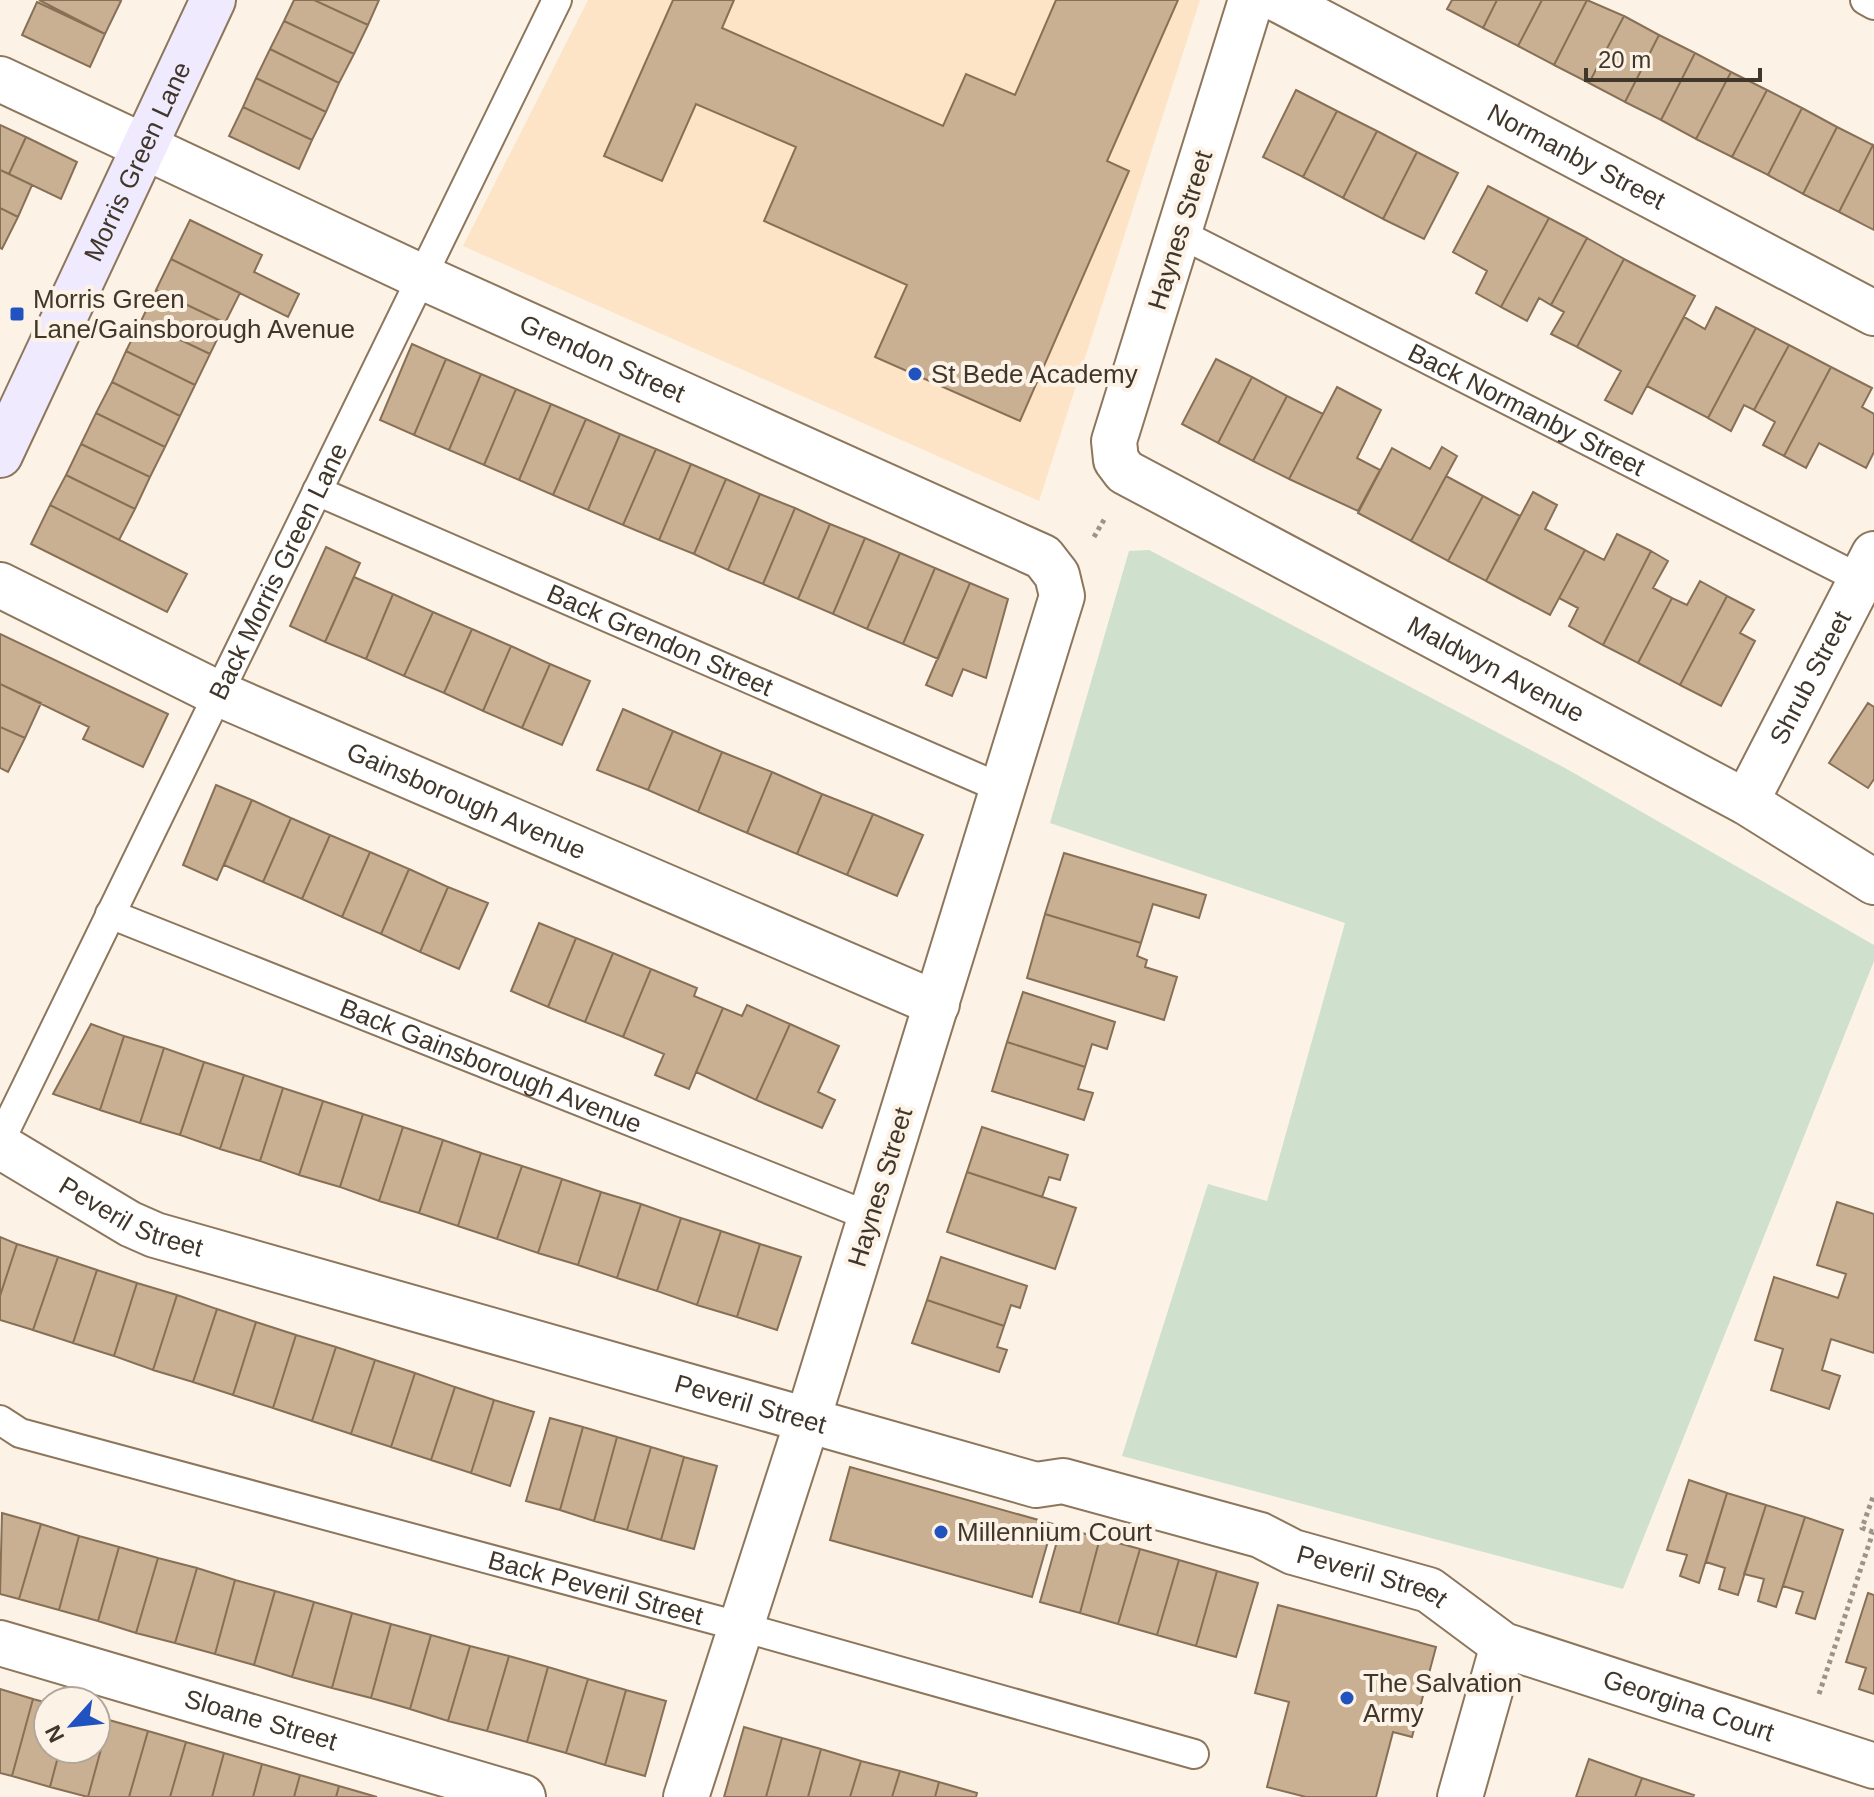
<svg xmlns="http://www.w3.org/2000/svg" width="1874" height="1797" font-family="Helvetica,sans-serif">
<rect width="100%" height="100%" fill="#fcf2e6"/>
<path fill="#fde4c7" d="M588 0H1200L1039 501 463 246Z"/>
<path fill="#cfe0cd" d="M1149 550 1565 768 1874 945V961L1623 1589 1122 1456 1208 1184 1267 1201 1345 923 1050 823 1129 551Z"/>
<path fill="#cab092" stroke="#877056" stroke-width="2" d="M39 0H118L121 1 105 34Z
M294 0H314L368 25 354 54 284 21Z
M314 0H379L368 25Z
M673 0H734L722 28 943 126 966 74 1015 95 1056 0H1178L1107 161 1129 171 1020 421 875 357 907 285 764 221 796 147 696 104 662 181 604 156Z
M1452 0H1497L1483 28 1447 9Z
M1497 0H1542L1518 46 1483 28Z
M1542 0H1587L1554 65 1518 46Z
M1587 0 1624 16 1589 83 1554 65Z
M37 2 105 34 90 67 22 35Z
M1624 16 1659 35 1625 102 1589 83Z
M284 21 354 54 339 83 270 49Z
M1659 35 1695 53 1661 120 1625 102Z
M270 49 339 83 326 112 256 78Z
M1695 53 1731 72 1696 139 1661 120Z
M1731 72 1767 90 1732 157 1696 139Z
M256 78 326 112 312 140 243 107Z
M1296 90 1337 111 1303 177 1263 157Z
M1767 90 1802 108 1768 175 1732 157Z
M243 107 312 140 299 169 229 136Z
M1802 108 1837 127 1803 194 1768 175Z
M1337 111 1377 131 1343 198 1303 177Z
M0 125 26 137 9 174 0 170Z
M1837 127 1873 145 1839 212 1803 194Z
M1377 131 1417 152 1383 219 1343 198Z
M26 137 77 162 61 199 9 174Z
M1873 145 1874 146V230L1839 212Z
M1417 152 1458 173 1424 239 1383 219Z
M0 170 32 185 18 217 0 208Z
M1488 186 1549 218 1501 307 1476 293 1487 271 1453 252Z
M0 208 18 217 2 249 0 248Z
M1549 218 1587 238 1551 305 1539 298 1527 321 1501 307Z
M190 220 262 255 254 272 299 294 288 317 171 259Z
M1587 238 1624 259 1577 347 1551 334 1564 312 1551 305Z
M171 259 240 293 225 323 156 290Z
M1624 259 1695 296 1632 414 1605 400 1621 371 1577 347Z
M156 290 225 323 210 354 141 321Z
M1716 307 1756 328 1708 418 1647 386 1684 317 1705 329Z
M141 321 210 354 195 385 126 351Z
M1756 328 1789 345 1754 410 1744 405 1731 431 1708 418Z
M412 344 446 359 414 435 380 420Z
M1789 345 1831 367 1784 456 1763 445 1775 422 1754 410Z
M126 351 195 385 180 416 112 382Z
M446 359 481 374 449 450 414 435Z
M1216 359 1252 377 1218 443 1182 424Z
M1831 367 1872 388 1862 407 1874 414V452L1866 468 1819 443 1806 468 1784 456Z
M481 374 516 389 484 465 449 450Z
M1252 377 1287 396 1253 461 1218 443Z
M112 382 180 416 165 447 96 413Z
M1337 387 1381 410 1357 458 1380 470 1358 511 1289 479Z
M516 389 551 404 519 480 484 465Z
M1287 396 1323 414 1289 479 1253 461Z
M551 404 586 419 553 495 519 480Z
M96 413 165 447 150 477 81 444Z
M586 419 620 434 588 510 553 495Z
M620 434 656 449 623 525 588 510Z
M81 444 150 477 135 509 66 475Z
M1442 447 1457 456 1411 541 1358 513 1392 448 1430 469Z
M656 449 691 464 659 540 623 525Z
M691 464 726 479 694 554 659 540Z
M66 475 135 509 119 540 50 505Z
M1446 476 1483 496 1448 561 1411 541Z
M726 479 760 494 728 570 694 554Z
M1533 492 1557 505 1545 529 1585 550 1550 615 1486 581Z
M760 494 795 508 763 584 728 570Z
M1483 496 1520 516 1486 581 1448 561Z
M50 505 187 574 167 612 31 544Z
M795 508 830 524 798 599 763 584Z
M830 524 865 538 833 614 798 599Z
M1617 534 1651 551 1603 645 1569 626 1578 608 1559 598 1585 550 1604 560Z
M865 538 900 553 867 629 833 614Z
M326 547 360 563 325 642 290 626Z
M1651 551 1668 561 1653 588 1672 598 1638 663 1603 645Z
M900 553 935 568 903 644 867 629Z
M935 568 970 583 938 659 903 644Z
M354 577 393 594 366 659 325 642Z
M1700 581 1727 596 1680 685 1638 663 1672 598 1687 605Z
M970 583 1008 599 986 678 963 669 952 696 926 685Z
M393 594 433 612 404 676 366 659Z
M1727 596 1754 610 1740 633 1755 641 1721 706 1680 685Z
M433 612 472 629 444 693 404 676Z
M472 629 511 646 483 711 444 693Z
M0 634 168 714 143 767 83 739 89 727 0 684Z
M511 646 550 664 522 728 483 711Z
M550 664 590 681 562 745 522 728Z
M0 684 41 703 25 738 0 727Z
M1868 703 1874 707V779L1868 788 1829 763Z
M623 709 673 731 648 790 597 770Z
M0 727 25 738 8 772 0 768Z
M673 731 722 752 698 812 648 790Z
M722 752 772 772 747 833 698 812Z
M772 772 822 794 797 854 747 833Z
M216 785 252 800 217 880 183 865Z
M822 794 873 814 847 875 797 854Z
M252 800 291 818 263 882 224 865Z
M873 814 923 835 897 896 847 875Z
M291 818 330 835 302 899 263 882Z
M330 835 370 852 342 917 302 899Z
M370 852 409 869 381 934 342 917Z
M1064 853 1206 895 1199 918 1153 904 1141 943 1045 914Z
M409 869 448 887 420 952 381 934Z
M448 887 488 903 459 969 420 952Z
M1045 914 1141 943 1137 956 1147 960 1145 967 1177 977 1164 1020 1027 978Z
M539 923 576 938 548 1007 511 991Z
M576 938 613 953 585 1022 548 1007Z
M613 953 651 969 623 1037 585 1022Z
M651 969 697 988 694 996 723 1008 689 1089 655 1075 664 1054 623 1037Z
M1023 992 1115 1022 1107 1049 1092 1044 1085 1067 1007 1042Z
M747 1005 790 1024 756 1100 696 1072 723 1008 742 1016Z
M91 1024 124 1036 100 1110 53 1094Z
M790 1024 839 1046 818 1092 835 1100 822 1128 756 1100Z
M124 1036 164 1048 140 1123 100 1110Z
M1007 1042 1085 1067 1078 1089 1093 1093 1084 1120 992 1091Z
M164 1048 204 1062 180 1135 140 1123Z
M204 1062 244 1075 220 1149 180 1135Z
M244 1075 283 1088 260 1161 220 1149Z
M283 1088 323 1101 299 1175 260 1161Z
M323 1101 363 1114 340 1187 299 1175Z
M363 1114 403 1127 379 1201 340 1187Z
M403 1127 443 1140 419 1213 379 1201Z
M982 1127 1068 1155 1060 1180 1049 1177 1042 1197 967 1172Z
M443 1140 481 1153 458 1226 419 1213Z
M481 1153 522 1166 497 1239 458 1226Z
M522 1166 562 1179 538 1253 497 1239Z
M967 1172 1076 1208 1055 1269 947 1232Z
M562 1179 601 1192 578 1265 538 1253Z
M601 1192 641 1204 617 1278 578 1265Z
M1837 1202 1874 1214V1353L1831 1339 1822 1370 1840 1376 1829 1409 1771 1390 1783 1349 1755 1340 1774 1277 1838 1298 1846 1274 1817 1265Z
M641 1204 681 1218 657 1291 617 1278Z
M681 1218 721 1231 697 1305 657 1291Z
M721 1231 760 1244 737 1317 697 1305Z
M0 1237 17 1244 0 1296Z
M17 1244 58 1257 33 1330 0 1320V1296Z
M760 1244 801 1257 777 1330 737 1317Z
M58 1257 97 1270 73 1343 33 1330Z
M941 1257 1027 1286 1020 1308 1011 1305 1004 1326 927 1300Z
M97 1270 137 1283 114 1356 73 1343Z
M137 1283 177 1295 153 1370 114 1356Z
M177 1295 217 1309 193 1382 153 1370Z
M927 1300 1004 1326 997 1347 1007 1350 999 1372 912 1343Z
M217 1309 256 1322 233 1395 193 1382Z
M256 1322 296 1335 273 1408 233 1395Z
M296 1335 336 1347 312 1421 273 1408Z
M336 1347 375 1360 351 1434 312 1421Z
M375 1360 415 1373 391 1447 351 1434Z
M415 1373 455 1387 431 1460 391 1447Z
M455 1387 494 1400 471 1473 431 1460Z
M494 1400 534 1412 510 1486 471 1473Z
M550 1418 583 1427 560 1510 526 1501Z
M583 1427 617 1437 594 1521 560 1510Z
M617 1437 651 1447 627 1530 594 1521Z
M651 1447 684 1457 661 1540 627 1530Z
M684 1457 717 1466 694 1549 661 1540Z
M850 1467 1053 1524 1032 1597 830 1540Z
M1689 1480 1727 1493 1699 1583 1680 1576 1687 1555 1667 1550Z
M1727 1493 1766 1505 1738 1595 1719 1589 1725 1568 1706 1562Z
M1766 1505 1805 1517 1776 1607 1758 1601 1764 1579 1744 1574Z
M2 1513 41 1524 19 1599 0 1594Z
M1805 1517 1843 1530 1815 1619 1796 1613 1803 1592 1783 1586Z
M41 1524 79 1536 59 1610 19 1599Z
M1061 1527 1100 1538 1080 1613 1040 1602Z
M79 1536 119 1547 98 1621 59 1610Z
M1100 1538 1140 1549 1118 1624 1080 1613Z
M119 1547 158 1558 136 1633 98 1621Z
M1140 1549 1179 1560 1157 1635 1118 1624Z
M158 1558 197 1568 175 1643 136 1633Z
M1179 1560 1217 1571 1196 1646 1157 1635Z
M197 1568 235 1580 215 1654 175 1643Z
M1217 1571 1258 1583 1236 1657 1196 1646Z
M235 1580 275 1591 254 1665 215 1654Z
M275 1591 314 1602 292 1677 254 1665Z
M1868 1593 1874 1595V1694L1859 1689 1866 1668 1846 1662Z
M314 1602 352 1613 332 1688 292 1677Z
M1278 1605 1436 1647 1412 1737 1393 1732 1376 1797H1306L1267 1787 1289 1702 1255 1693Z
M352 1613 391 1624 371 1698 332 1688Z
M391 1624 431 1635 410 1709 371 1698Z
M431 1635 470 1646 448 1721 410 1709Z
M470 1646 509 1656 487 1731 448 1721Z
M509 1656 548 1667 527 1742 487 1731Z
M548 1667 588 1679 566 1753 527 1742Z
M588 1679 626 1690 605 1765 566 1753Z
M0 1689 33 1699 12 1776 0 1773Z
M626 1690 666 1701 645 1776 605 1765Z
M33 1699 48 1703V1749H60L50 1787 12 1776Z
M96 1717 109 1720 88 1797 50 1787 60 1749H96Z
M109 1720 148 1731 129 1797H88Z
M744 1727 782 1738 766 1797H724Z
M148 1731 186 1742 170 1797H129Z
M782 1738 821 1749 808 1797H766Z
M186 1742 224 1753 212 1797H170Z
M821 1749 861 1761 850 1797H808Z
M224 1753 262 1764 253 1797H212Z
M1589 1759 1642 1778 1635 1797H1576Z
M861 1761 900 1771 892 1797H850Z
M262 1764 300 1775 294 1797H253Z
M900 1771 939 1782 935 1797H892Z
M300 1775 339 1786 336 1797H294Z
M1642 1778 1694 1795 1693 1797H1635Z
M939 1782 977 1793 976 1797H935Z
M339 1786 377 1797H336Z"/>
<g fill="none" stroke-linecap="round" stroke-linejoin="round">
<defs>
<g id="lane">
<path d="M1865 0 1874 5"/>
<path id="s1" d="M1179 233 1874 586"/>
<path id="s2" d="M317 491 1003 789"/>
<path id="s3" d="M110 914 871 1217"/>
<path id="s4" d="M0 1141 557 0"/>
<path id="s5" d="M0 1420 20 1433 742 1627 1194 1754"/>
</g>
<g id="street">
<path id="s6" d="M1251 0 1114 441 1116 460 1125 472 1746 802 1874 882"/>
<path id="s7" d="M1279 0 1874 313"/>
<path id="s8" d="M0 79 422 277 1043 557 1057 575 1062 596 808 1419 686 1797"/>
<path id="s9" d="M0 585 219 694 937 1004"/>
<path id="s10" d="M1746 802 1874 554"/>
<path id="s11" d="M0 1146 130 1224 155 1235 1036 1485 1063 1481 1260 1535 1293 1552 1429 1590 1503 1645 1874 1766"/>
<path id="s12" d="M0 1643 523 1797"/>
<path d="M1460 1797 1503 1645"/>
</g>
<g id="secondary">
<path id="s13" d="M0 455 213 0"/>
</g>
</defs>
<use href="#lane" stroke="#8d765b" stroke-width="32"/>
<use href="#street" stroke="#8d765b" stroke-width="48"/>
<use href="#secondary" stroke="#8d765b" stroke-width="48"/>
<path stroke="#9d9387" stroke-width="5" stroke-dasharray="4 4" stroke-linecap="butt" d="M1094 537 1105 518
M1873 1532 1862 1528 1874 1494
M1819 1694 1873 1532"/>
<use href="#lane" stroke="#fff" stroke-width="28"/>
<use href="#street" stroke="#fff" stroke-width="44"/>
<use href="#secondary" stroke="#efeafe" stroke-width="44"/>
</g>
<g fill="#2052c0" stroke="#fcf2e6" stroke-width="3">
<rect x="9" y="306" width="16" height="16" rx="4"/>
<circle cx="915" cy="374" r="8"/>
<circle cx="941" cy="1532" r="8"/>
<circle cx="1347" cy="1698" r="8"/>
</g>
<g text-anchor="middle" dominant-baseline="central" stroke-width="8" stroke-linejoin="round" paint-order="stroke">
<g font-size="26" fill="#40362a" stroke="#fcf2e6">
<text stroke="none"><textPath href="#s7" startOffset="336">Normanby Street</textPath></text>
<text stroke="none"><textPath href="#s13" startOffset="324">Morris Green Lane</textPath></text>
<text transform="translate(1180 230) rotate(-73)">Haynes Street</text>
<text stroke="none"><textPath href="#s8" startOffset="664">Grendon Street</textPath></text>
<text stroke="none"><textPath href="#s1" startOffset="390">Back Normanby Street</textPath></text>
<text stroke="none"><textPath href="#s4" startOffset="634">Back Morris Green Lane</textPath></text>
<text stroke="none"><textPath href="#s2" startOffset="374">Back Grendon Street</textPath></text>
<text stroke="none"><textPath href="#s6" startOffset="916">Maldwyn Avenue</textPath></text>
<text stroke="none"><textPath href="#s10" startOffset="140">Shrub Street</textPath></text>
<text stroke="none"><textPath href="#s9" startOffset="514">Gainsborough Avenue</textPath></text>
<text stroke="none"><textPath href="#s3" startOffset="410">Back Gainsborough Avenue</textPath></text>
<text transform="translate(880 1187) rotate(-73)">Haynes Street</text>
<text stroke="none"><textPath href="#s11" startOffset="150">Peveril Street</textPath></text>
<text stroke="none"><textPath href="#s11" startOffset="798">Peveril Street</textPath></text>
<text stroke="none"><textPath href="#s11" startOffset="1446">Peveril Street</textPath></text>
<text stroke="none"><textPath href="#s5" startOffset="620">Back Peveril Street</textPath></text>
<text stroke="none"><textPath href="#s11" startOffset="1792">Georgina Court</textPath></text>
<text stroke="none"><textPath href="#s12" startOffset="272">Sloane Street</textPath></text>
</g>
<g font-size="26" fill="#40362a" stroke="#fcf2e6" text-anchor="start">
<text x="33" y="299">Morris Green<tspan x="33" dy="30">Lane/Gainsborough Avenue</tspan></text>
<text x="931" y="374">St Bede Academy</text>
<text x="957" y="1532">Millennium Court</text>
<text x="1363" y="1683">The Salvation<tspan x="1363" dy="30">Army</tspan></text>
</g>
</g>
<g transform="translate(72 1725) rotate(243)"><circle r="38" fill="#fcf2e6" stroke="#b1a79b" stroke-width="2"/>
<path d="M0-6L14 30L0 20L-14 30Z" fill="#2052c0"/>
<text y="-12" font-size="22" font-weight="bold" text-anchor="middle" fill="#40362a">N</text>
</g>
<path d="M1586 68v12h174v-12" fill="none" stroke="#40362a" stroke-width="4"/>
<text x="1598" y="68" font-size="24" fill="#40362a" stroke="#fcf2e6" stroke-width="6" paint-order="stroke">20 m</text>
</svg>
